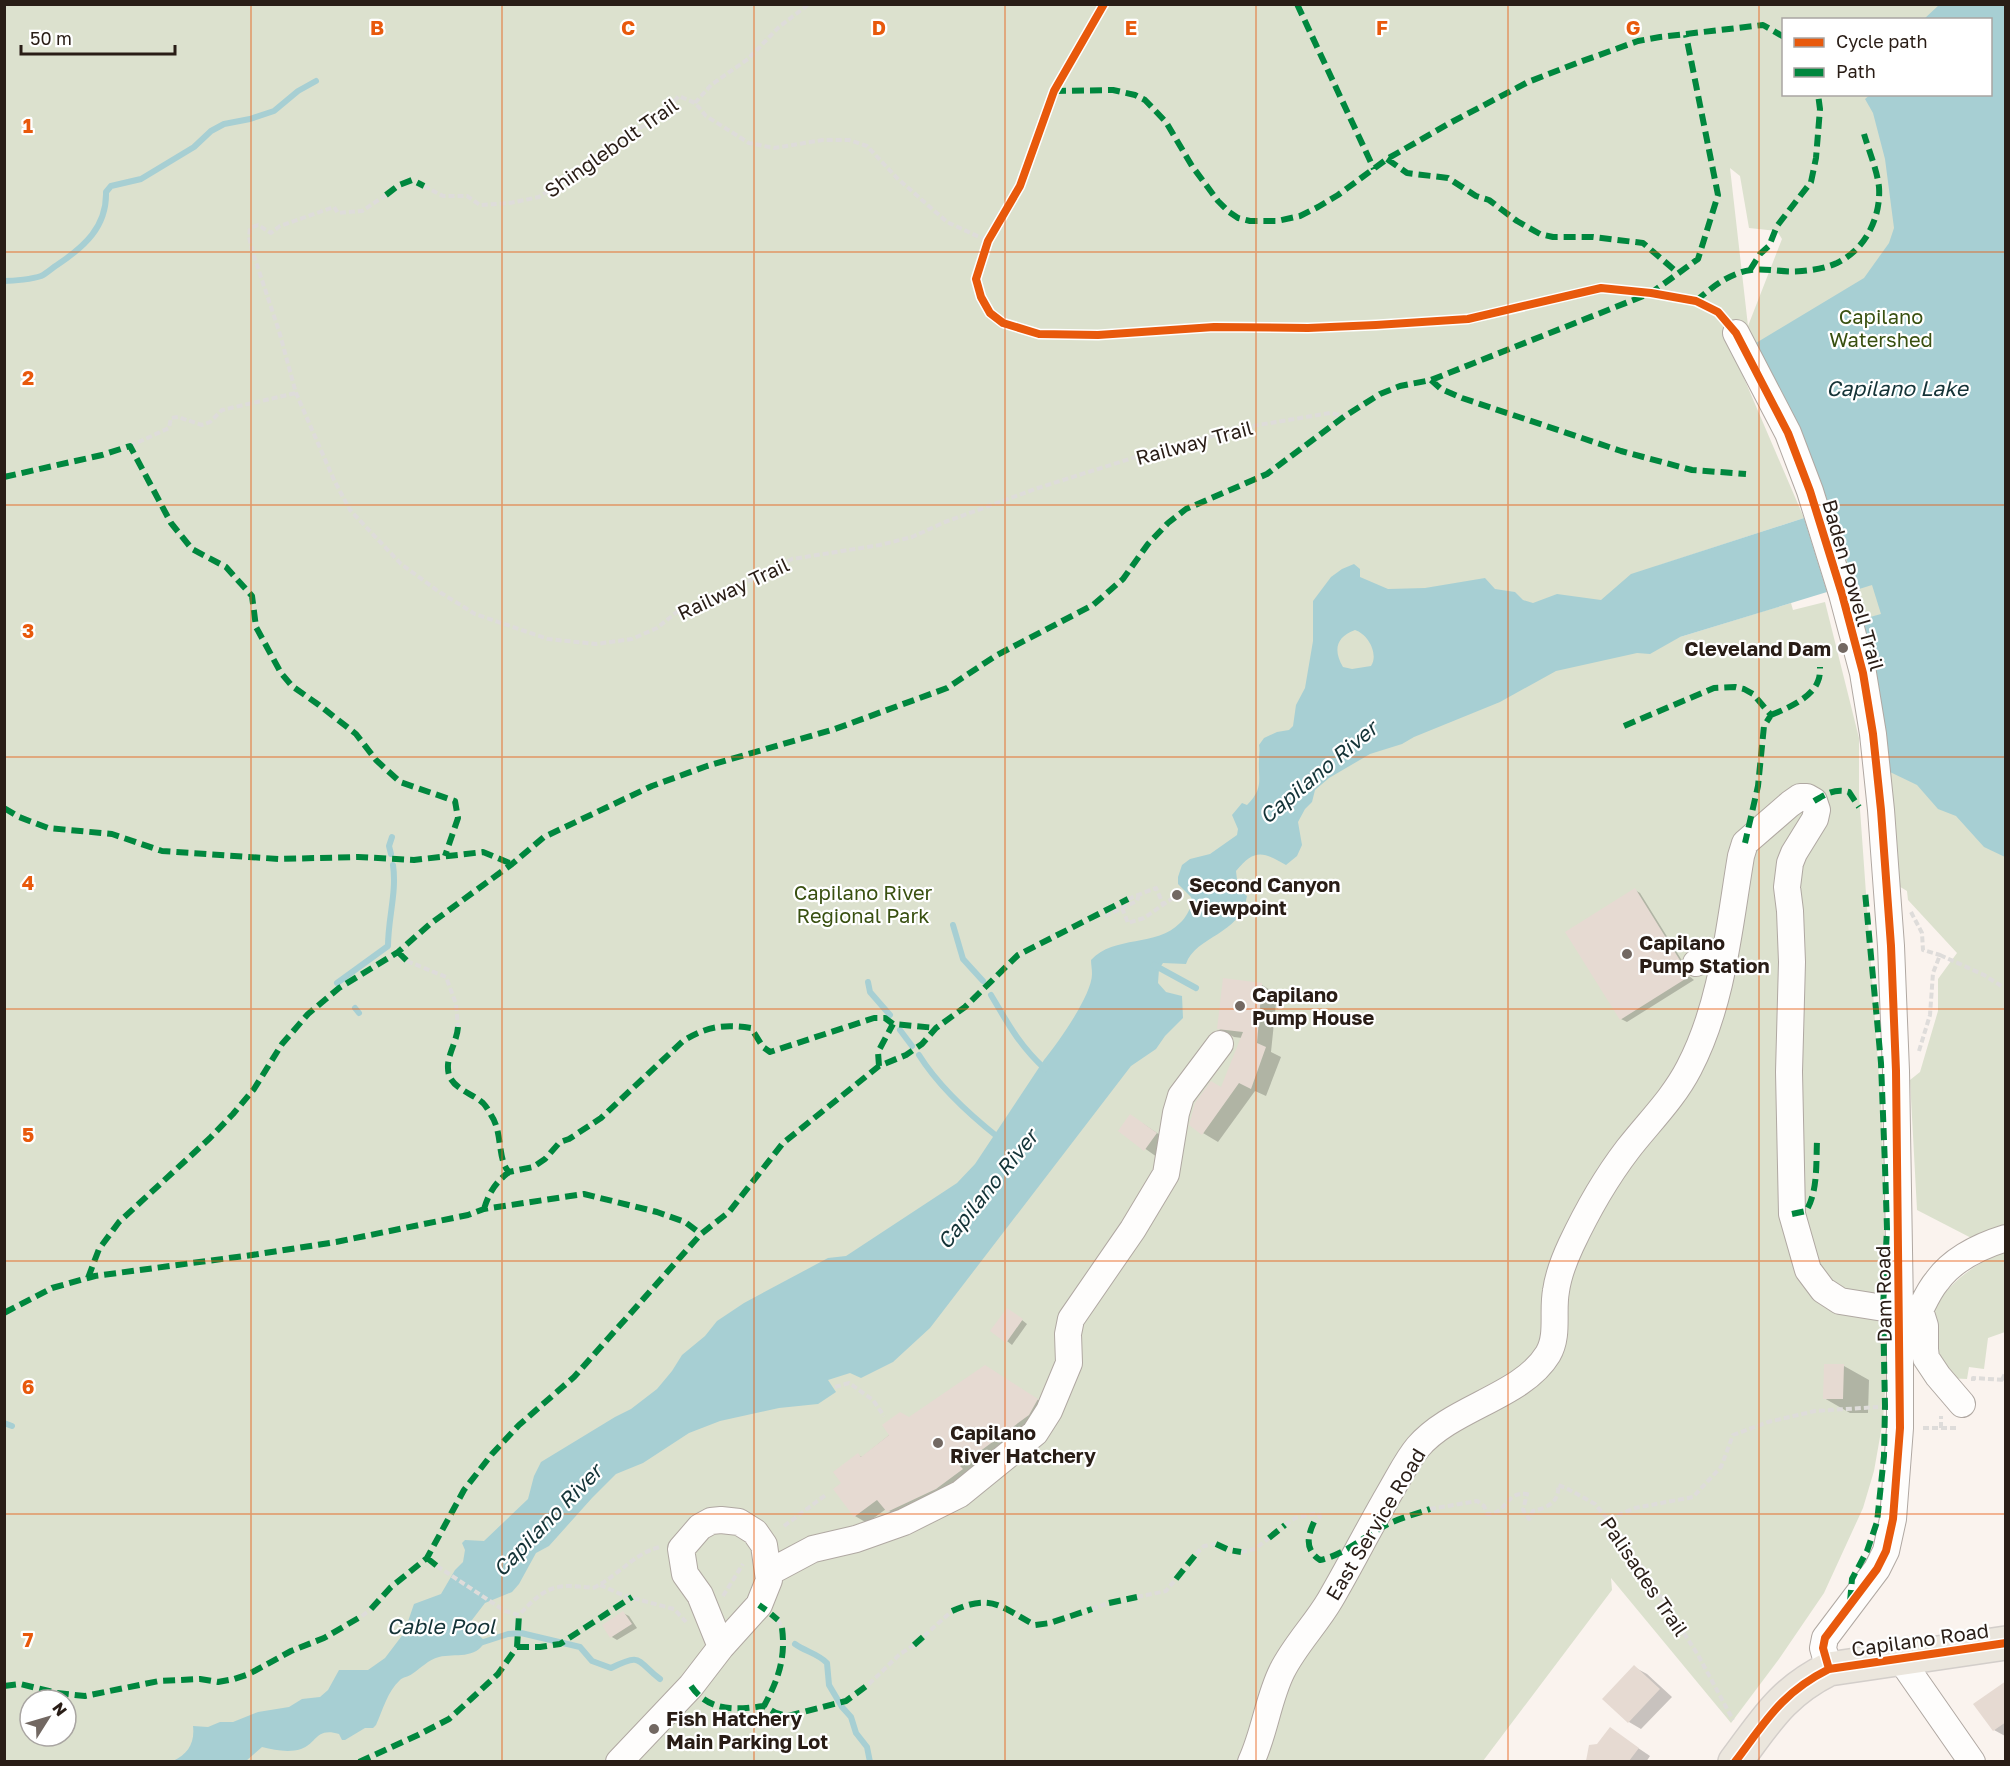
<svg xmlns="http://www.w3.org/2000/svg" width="2010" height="1766" font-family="'Golos Text',sans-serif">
<rect width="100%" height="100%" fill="#faf3ee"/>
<path fill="#dce1ce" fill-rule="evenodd" d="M5 5H2005V1232L1981 1243 1917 1210 1910 1080 1920 1072 1938 1011V979L1957 953 1908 900 1907 891 1897 885 1864 623 1749 332 1743 376 1804 518 1657 566 1680 637 1791 603 1793 610 1825 602 1859 738V795L1882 1119 1887 1364 1883 1420 1874 1471 1863 1508 1824 1593 1779 1659 1731 1723 1611 1578 1612 1590 1483 1761 5 1762ZM1784 20H1990V94H1784ZM1730 168 1740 176 1749 228 1777 231 1782 239 1748 326ZM30 1700H66V1736H30Z
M2005 1251V1332L1988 1338 1984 1369 1969 1367 1967 1379 1946 1378 1940 1372 1930 1313C1949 1283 1972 1265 2005 1251Z"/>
<path fill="#a7cfd3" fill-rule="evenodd" d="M1939 5H2005V857L1984 847 1956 816 1938 809 1917 785 1890 772 1878 689 1863 619 1881 614 1872 585 1856 590C1831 504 1798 422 1756 343L1864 278 1889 243 1894 228 1885 159 1873 113 1865 99 1871 94H1990V20L1924 19Z
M1804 518 1827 592 1680 637 1650 654 1637 653 1556 671 1500 702 1414 737 1402 744 1370 754 1329 778 1315 790 1312 802 1305 809 1298 822 1302 845 1297 856 1286 865C1263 852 1255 848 1236 871L1238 889 1247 896C1241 935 1195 936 1186 964L1163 963 1159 969 1158 983 1166 992 1182 996 1183 1018 1165 1036 1156 1049 1131 1066 930 1328 893 1362 861 1378 850 1373 828 1380 836 1392 818 1404 779 1408 720 1421 689 1433 643 1463 616 1474 592 1498 549 1546 536 1553 519 1584 512 1592 485 1603 472 1620 473 1630 485 1641C476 1660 455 1653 439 1657 428 1660 421 1668 412 1674 408 1677 403 1677 400 1680 387 1692 383 1710 376 1725L373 1728H365L345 1740H342L339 1734C315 1727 317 1744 301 1749 288 1753 275 1750 262 1747L246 1761H173C188 1754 195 1743 193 1726L208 1727 220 1722H233L258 1712 289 1707 302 1699 320 1697 328 1690 339 1670H368L385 1658 404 1633 414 1604 441 1594 455 1570 463 1562 465 1550 462 1543 465 1540 484 1541 528 1499 534 1476 541 1462 615 1417 631 1409 657 1389 672 1371 682 1355 705 1336 717 1321 744 1303 828 1258 846 1256 957 1183 975 1164 1044 1060C1058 1043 1092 995 1092 974 1092 969 1091 964 1091 960 1114 935 1157 947 1180 923 1186 918 1189 910 1193 903L1191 897 1178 884V877L1182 865 1190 859 1210 854 1237 835 1238 829 1232 815 1242 803 1247 805C1264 788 1258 780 1259 760 1259 754 1260 751 1259 745L1264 738 1277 732 1289 730 1293 726 1296 705 1305 688 1313 641V601L1331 577 1342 569 1354 564 1360 569V577L1388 589 1425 588 1485 578 1495 589 1515 592 1523 600 1533 603 1557 594 1601 600 1631 574ZM1355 630C1368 634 1379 654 1371 666L1352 669 1343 667C1333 650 1336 637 1355 630Z"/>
<path fill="#0003" d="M1635 890 1640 893 1686 967 1688 975 1694 980 1627 1022 1621 1019Z
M1262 985 1277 994 1271 1052 1281 1057 1266 1096 1255 1091 1218 1142 1203 1133 1242 1038 1234 1037 1219 1029Z
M1142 1123 1169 1141 1157 1157 1120 1131Z
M1013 1313 1027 1324 1012 1345 1007 1341Z
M1844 1366 1869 1380 1868 1413H1850L1824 1398Z
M997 1374 1049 1407 971 1473 900 1518 886 1509 867 1523 855 1516 843 1483 858 1455 862 1457 909 1419Z
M623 1613 629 1616 637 1628 617 1640 612 1637Z
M1634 1667 1647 1674 1672 1697 1641 1729 1629 1722 1604 1699Z
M2006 1684V1736H2005L1994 1730Z
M1610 1729 1650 1756 1646 1762H1586Z"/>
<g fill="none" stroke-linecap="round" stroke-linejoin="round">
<path stroke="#a7cfd3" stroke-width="6" d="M4 281C14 281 33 279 41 276 47 273 52 268 57 265 84 247 107 227 106 192L111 186 141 179 194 147 211 131 224 124 250 119 274 111 298 91 316 81
M391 854 389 846 392 837
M953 925 963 959 983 981
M1154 965 1196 988
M868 982 870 992 890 1015
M337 983 388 946C388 918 397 892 393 865
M991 995C1008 1024 1020 1046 1045 1069
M355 1008 359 1013
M900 1030 912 1046
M919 1055C939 1087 970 1115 999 1138
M4 1423 12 1426
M477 1644 508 1634 521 1633 580 1647 592 1661 611 1668C643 1652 636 1661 660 1679
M795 1644C806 1652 817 1653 827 1663L829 1685 842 1707 851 1717 856 1733 867 1747 870 1762"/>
</g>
<path fill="#e6dad2" d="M1635 888 1681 962 1683 971 1690 976 1620 1020 1565 932Z
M1223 978 1262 983 1257 1043 1266 1047 1251 1089 1239 1083 1202 1135 1189 1125 1195 1103 1211 1081 1221 1087 1243 1032 1217 1029Z
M1130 1114 1157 1133 1144 1151 1118 1131Z
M1007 1308 1023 1319 1006 1343 990 1331Z
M1824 1364H1844L1843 1399H1823Z
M985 1365 1038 1399 1029 1415 960 1466 963 1469 936 1489 887 1512 877 1500 854 1517 833 1489 841 1483 833 1472 858 1453 861 1457 889 1435 882 1425 900 1412 909 1417Z
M623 1611 632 1624 610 1638 602 1625Z
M1634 1665 1660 1689 1628 1723 1602 1699Z
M2006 1681V1722L1993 1731 1973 1704Z
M1610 1727 1639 1748 1629 1761H1586L1589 1745 1597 1744Z"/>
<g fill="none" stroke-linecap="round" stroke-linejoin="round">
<defs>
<path id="minor" d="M1736 333 1788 433 1810 491 1842 594 1863 673 1873 734 1881 810 1891 946 1896 1071 1900 1309V1428L1893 1519 1886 1551 1877 1569 1825 1638 1823 1648 1829 1669
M1696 963 1726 947
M1920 1310 1925 1326V1349L1926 1358 1938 1376 1962 1404
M768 1573 813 1549 856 1539 904 1522 960 1494 1035 1433 1049 1411 1069 1363 1068 1334 1071 1319 1133 1229 1166 1174 1176 1113 1181 1096 1220 1044
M1901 1660 1972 1762
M619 1762 691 1686 721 1647 759 1605 769 1580 764 1545 755 1532 739 1522 721 1520 711 1521 700 1527 681 1549 685 1574 700 1595 721 1647
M1251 1762C1265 1732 1268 1699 1282 1671 1295 1645 1316 1624 1330 1600 1351 1564 1369 1528 1390 1492 1399 1477 1407 1460 1418 1447 1452 1407 1522 1397 1548 1354 1559 1335 1552 1312 1556 1291 1558 1276 1564 1260 1571 1245 1587 1211 1605 1179 1628 1149 1649 1122 1673 1099 1689 1068 1723 1003 1729 927 1741 856L1745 843 1790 804 1800 797H1807L1814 801 1817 810 1815 819 1794 853 1790 863 1787 887 1790 911 1792 962 1789 1072 1792 1214 1808 1270 1823 1290 1840 1301 1890 1309 1920 1310C1925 1300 1930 1289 1937 1281 1953 1259 1980 1246 2006 1238"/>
<path id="major" d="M1735 1762C1766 1721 1781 1693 1829 1669L2006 1643"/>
</defs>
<use href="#minor" stroke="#b0a8a2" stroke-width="28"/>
<use href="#major" stroke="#d3ceca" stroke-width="36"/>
<path stroke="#dedcda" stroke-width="4" stroke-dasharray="6 3" stroke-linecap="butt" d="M695 103 711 85 748 59 779 27 809 4
M424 186 443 196H467L480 205 510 203 539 197 573 175 624 135 655 121 679 96 695 103 706 116 749 143 774 148 823 140H849L867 146 897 178 947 222 988 241
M386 195 362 211 338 213 334 207 280 226 271 233 258 225 250 228 249 237 252 250 279 331 296 393 334 480 350 510 401 564 438 591 475 614 548 639 596 644 632 639 657 628 678 611 716 598 792 559 880 545 912 537 945 522 1038 488 1142 455 1246 427 1330 413 1345 416
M130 446 169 428 171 418 178 417 202 425 210 422 222 410 296 393
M1128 899 1156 888 1163 904
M1122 908 1128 923 1144 918 1177 895
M1911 912 1922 933 1923 950 1940 955
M1105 916 1137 901 1139 894
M407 961 446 977 456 1004 458 1027
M1919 1051 1930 1015 1933 973 1940 955 1984 975 2006 989
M2002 1380 2006 1371
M1973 1381V1378L2006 1380
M835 1387 849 1383 873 1400 884 1416
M1923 1428H1957
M1941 1428V1416
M1430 1509 1477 1501 1484 1506 1487 1514C1507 1515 1505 1491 1527 1494L1523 1510 1529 1519 1533 1511C1547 1508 1560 1502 1558 1485L1566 1488 1595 1504 1621 1535 1698 1655 1733 1720
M1609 1519 1635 1508 1693 1497 1721 1467 1733 1435 1768 1422 1815 1411 1878 1407
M1285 1525 1295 1518 1318 1513 1320 1517 1314 1522
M784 1526 827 1494
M1241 1552 1255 1549 1269 1538
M1196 1554 1204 1546 1216 1544
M437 1566 505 1611 519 1615C546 1586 555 1583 593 1588 617 1577 634 1553 660 1547
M600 1585 625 1596 674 1609 686 1622
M723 1596 743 1564
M1137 1597 1166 1591 1176 1579
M1092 1609 1109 1603
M362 1616 371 1609
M778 1620 782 1628
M924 1636 952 1611
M869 1684 900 1654 914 1645"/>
<use href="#minor" stroke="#fefdfc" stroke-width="26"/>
<use href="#major" stroke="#ebe6dd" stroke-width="33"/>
<path stroke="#00873e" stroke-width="6" stroke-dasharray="12 6" stroke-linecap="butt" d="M1297 4 1374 169
M1054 91 1113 90 1135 95 1145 100 1166 122 1192 166 1218 201 1229 212 1238 218 1250 221H1277L1300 216 1318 207 1338 195 1387 159 1448 124 1528 82 1577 63 1638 41 1660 37 1763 25 1784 37
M1387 159 1407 173 1448 178 1476 196 1489 200 1517 221 1540 234 1553 237H1593L1643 243 1678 273
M386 195 399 185 412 180 424 186
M1750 270 1760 254 1769 246 1777 226 1811 182 1816 158 1820 109 1818 94
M1696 301C1712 287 1730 273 1751 270 1768 268 1785 273 1802 271 1814 270 1826 268 1837 263 1866 249 1881 217 1879 187 1877 170 1869 151 1864 134
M1431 380 1441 389 1462 398 1621 451 1692 470 1746 474
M4 477 102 455 130 446 171 523 192 549 226 567 252 596 256 627 281 673 292 686 319 705 356 734 376 760 400 782 455 801 458 818 445 856
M1771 715C1786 709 1812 698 1818 681 1820 677 1820 671 1820 667
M1624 726 1714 688 1735 687 1744 689 1753 694 1771 715 1764 726 1758 786 1745 843
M1814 801C1826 794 1835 788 1849 792L1859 807
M4 808 19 817 48 828 112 834 162 851 279 859 358 857 414 860 483 852 512 864
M398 952 407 961
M458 1027C457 1041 447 1056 448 1068 448 1088 471 1092 483 1103 486 1106 489 1111 491 1115 503 1132 497 1160 509 1172L533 1167 545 1159 560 1142 569 1139 601 1118 683 1041C707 1026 724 1024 751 1028L763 1047 770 1052 874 1018H885L893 1024 936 1028
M879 1066 878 1052 893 1024
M484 1209C489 1192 496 1182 509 1172
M1792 1214 1806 1211C1818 1192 1816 1163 1817 1141
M88 1278 99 1249 119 1222 210 1138 233 1114 254 1089 282 1044 308 1014 339 988 398 952 430 924 512 864 544 837 652 786 707 766 835 729 947 688 997 655 1093 605 1123 579 1148 544 1168 523 1186 509 1267 474 1345 416 1380 394 1400 386 1431 380 1651 293 1698 259 1718 195 1686 35
M4 1313 52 1288 95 1276 252 1255 336 1242 468 1215 484 1209 584 1194 657 1212 685 1222 701 1234
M1314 1522C1307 1537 1305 1550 1320 1560 1344 1555 1365 1536 1386 1525 1400 1518 1416 1514 1430 1509
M1269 1538 1285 1525
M1216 1544 1229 1550 1241 1552
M427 1558 437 1566
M1176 1579 1196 1554
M1850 1602 1852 1579 1867 1551 1877 1522 1884 1456 1885 1406 1883 1308 1887 1229 1885 1166 1881 1063 1865 892
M1109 1603 1137 1597
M759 1605 766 1610
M371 1609 391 1587 427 1558 464 1490 492 1454 519 1425 574 1377 701 1234 729 1212 783 1143 879 1066 906 1055 922 1044 936 1028 965 1007 1018 955 1128 899
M952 1611C993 1593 1000 1607 1035 1625L1050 1623 1092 1609
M771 1614 778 1620
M782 1628C786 1658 778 1680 764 1706L776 1713 788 1716 846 1701 869 1684
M914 1645 924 1636
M517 1647H540L560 1644 632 1597
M4 1686 20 1684 57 1693 85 1696 159 1681 200 1679 218 1682 234 1679 249 1674 291 1651 324 1638 362 1616
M691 1686C709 1712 735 1710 764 1706
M359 1762 418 1735 449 1719 471 1699 498 1674 517 1647 519 1615"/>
<defs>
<path id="cycleway" d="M1104 4 1054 91 1020 186 988 241 976 279 981 297 990 313 1003 323 1039 334 1098 335 1214 327 1308 328 1376 325 1468 319 1601 288 1651 293 1696 301 1718 312 1736 333 1788 433 1810 491 1842 594 1863 673 1873 734 1881 810 1891 946 1896 1071 1900 1428 1893 1519 1886 1551 1877 1569 1825 1638 1823 1648 1829 1669
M1735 1762C1766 1721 1781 1693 1829 1669L2006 1643"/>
</defs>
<use href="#cycleway" stroke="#fff" stroke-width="11"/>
<use href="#cycleway" stroke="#e8590c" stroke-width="8"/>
</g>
<path fill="none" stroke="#e8590c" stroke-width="1.5" stroke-opacity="0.55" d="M251 4V1762M502 4V1762M754 4V1762M1005 4V1762M1256 4V1762M1508 4V1762M1759 4V1762M4 252H2006M4 505H2006M4 757H2006M4 1009H2006M4 1261H2006M4 1514H2006"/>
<g fill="#726862" stroke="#fff" stroke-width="2">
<circle cx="1843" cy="648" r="6"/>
<circle cx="1177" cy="895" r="6"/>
<circle cx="1627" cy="954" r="6"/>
<circle cx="1240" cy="1006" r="6"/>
<circle cx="938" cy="1443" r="6"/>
<circle cx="654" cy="1729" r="6"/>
</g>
<g text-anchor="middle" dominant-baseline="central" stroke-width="4.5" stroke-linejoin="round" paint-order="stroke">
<g font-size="20" fill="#291d16" stroke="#fff">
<text transform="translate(611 147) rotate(-35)">Shinglebolt Trail</text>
<text transform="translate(1194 442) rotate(-15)">Railway Trail</text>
<text transform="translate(1854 585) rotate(74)">Baden Powell Trail</text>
<text transform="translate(733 588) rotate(-25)">Railway Trail</text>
<text transform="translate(1883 1294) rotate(-91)">Dam Road</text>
<text transform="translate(1375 1524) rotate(-59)">East Service Road</text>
<text transform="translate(1645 1576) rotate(56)">Palisades Trail</text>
<text transform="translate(1920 1639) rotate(-8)">Capilano Road</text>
</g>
<g font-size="20" fill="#395010" stroke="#fff">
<text x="1881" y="316">Capilano<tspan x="1881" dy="23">Watershed</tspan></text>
<text x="863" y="892">Capilano River<tspan x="863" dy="23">Regional Park</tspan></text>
</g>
<g font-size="20" font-weight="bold" fill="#291d16" stroke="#fff" text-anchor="start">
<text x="1831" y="648" text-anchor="end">Cleveland Dam</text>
<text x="1189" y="884">Second Canyon<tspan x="1189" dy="23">Viewpoint</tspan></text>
<text x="1639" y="942">Capilano<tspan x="1639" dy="23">Pump Station</tspan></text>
<text x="1252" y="994">Capilano<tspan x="1252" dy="23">Pump House</tspan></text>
<text x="950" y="1432">Capilano<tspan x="950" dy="23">River Hatchery</tspan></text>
<text x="666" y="1718">Fish Hatchery<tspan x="666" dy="23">Main Parking Lot</tspan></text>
</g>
<g font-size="21" font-style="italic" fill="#143337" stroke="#fff">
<text x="1897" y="388">Capilano Lake</text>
<text transform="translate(1318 772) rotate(-40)">Capilano River</text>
<text transform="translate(987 1189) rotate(-51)">Capilano River</text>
<text transform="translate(547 1520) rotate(-46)">Capilano River</text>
<text x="441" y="1626">Cable Pool</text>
</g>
</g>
<g font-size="20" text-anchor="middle" font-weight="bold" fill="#e8590c" stroke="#fff" stroke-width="4.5" stroke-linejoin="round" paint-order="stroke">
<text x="377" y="35">B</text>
<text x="628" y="35">C</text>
<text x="879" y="35">D</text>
<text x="1131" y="35">E</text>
<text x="1382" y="35">F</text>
<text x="1633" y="35">G</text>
<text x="28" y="133">1</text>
<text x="28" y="385">2</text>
<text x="28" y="638">3</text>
<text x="28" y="890">4</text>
<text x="28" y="1142">5</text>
<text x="28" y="1394">6</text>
<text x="28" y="1647">7</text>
</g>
<rect width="2010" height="1766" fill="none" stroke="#291d16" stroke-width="12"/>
<rect x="1782" y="18" width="210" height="78" fill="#ffffff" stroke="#a9a5a2" stroke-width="1.5"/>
<rect x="1794" y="38" width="30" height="9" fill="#e8590c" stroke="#a9a5a2" stroke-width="1.5"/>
<text x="1836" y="48" font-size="18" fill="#291d16">Cycle path</text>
<rect x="1794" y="68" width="30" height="9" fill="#00873e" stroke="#a9a5a2" stroke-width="1.5"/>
<text x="1836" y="78" font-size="18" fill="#291d16">Path</text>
<g transform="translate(48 1718) rotate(53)"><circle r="28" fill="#ffffff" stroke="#a9a5a2" stroke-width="1.5"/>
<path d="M0-4.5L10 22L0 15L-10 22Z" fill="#726862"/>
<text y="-9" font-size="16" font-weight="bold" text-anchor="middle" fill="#291d16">N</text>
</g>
<path d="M21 45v9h154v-9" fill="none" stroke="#291d16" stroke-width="3"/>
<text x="30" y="45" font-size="18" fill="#291d16" stroke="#ffffff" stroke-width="4.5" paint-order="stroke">50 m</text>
</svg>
